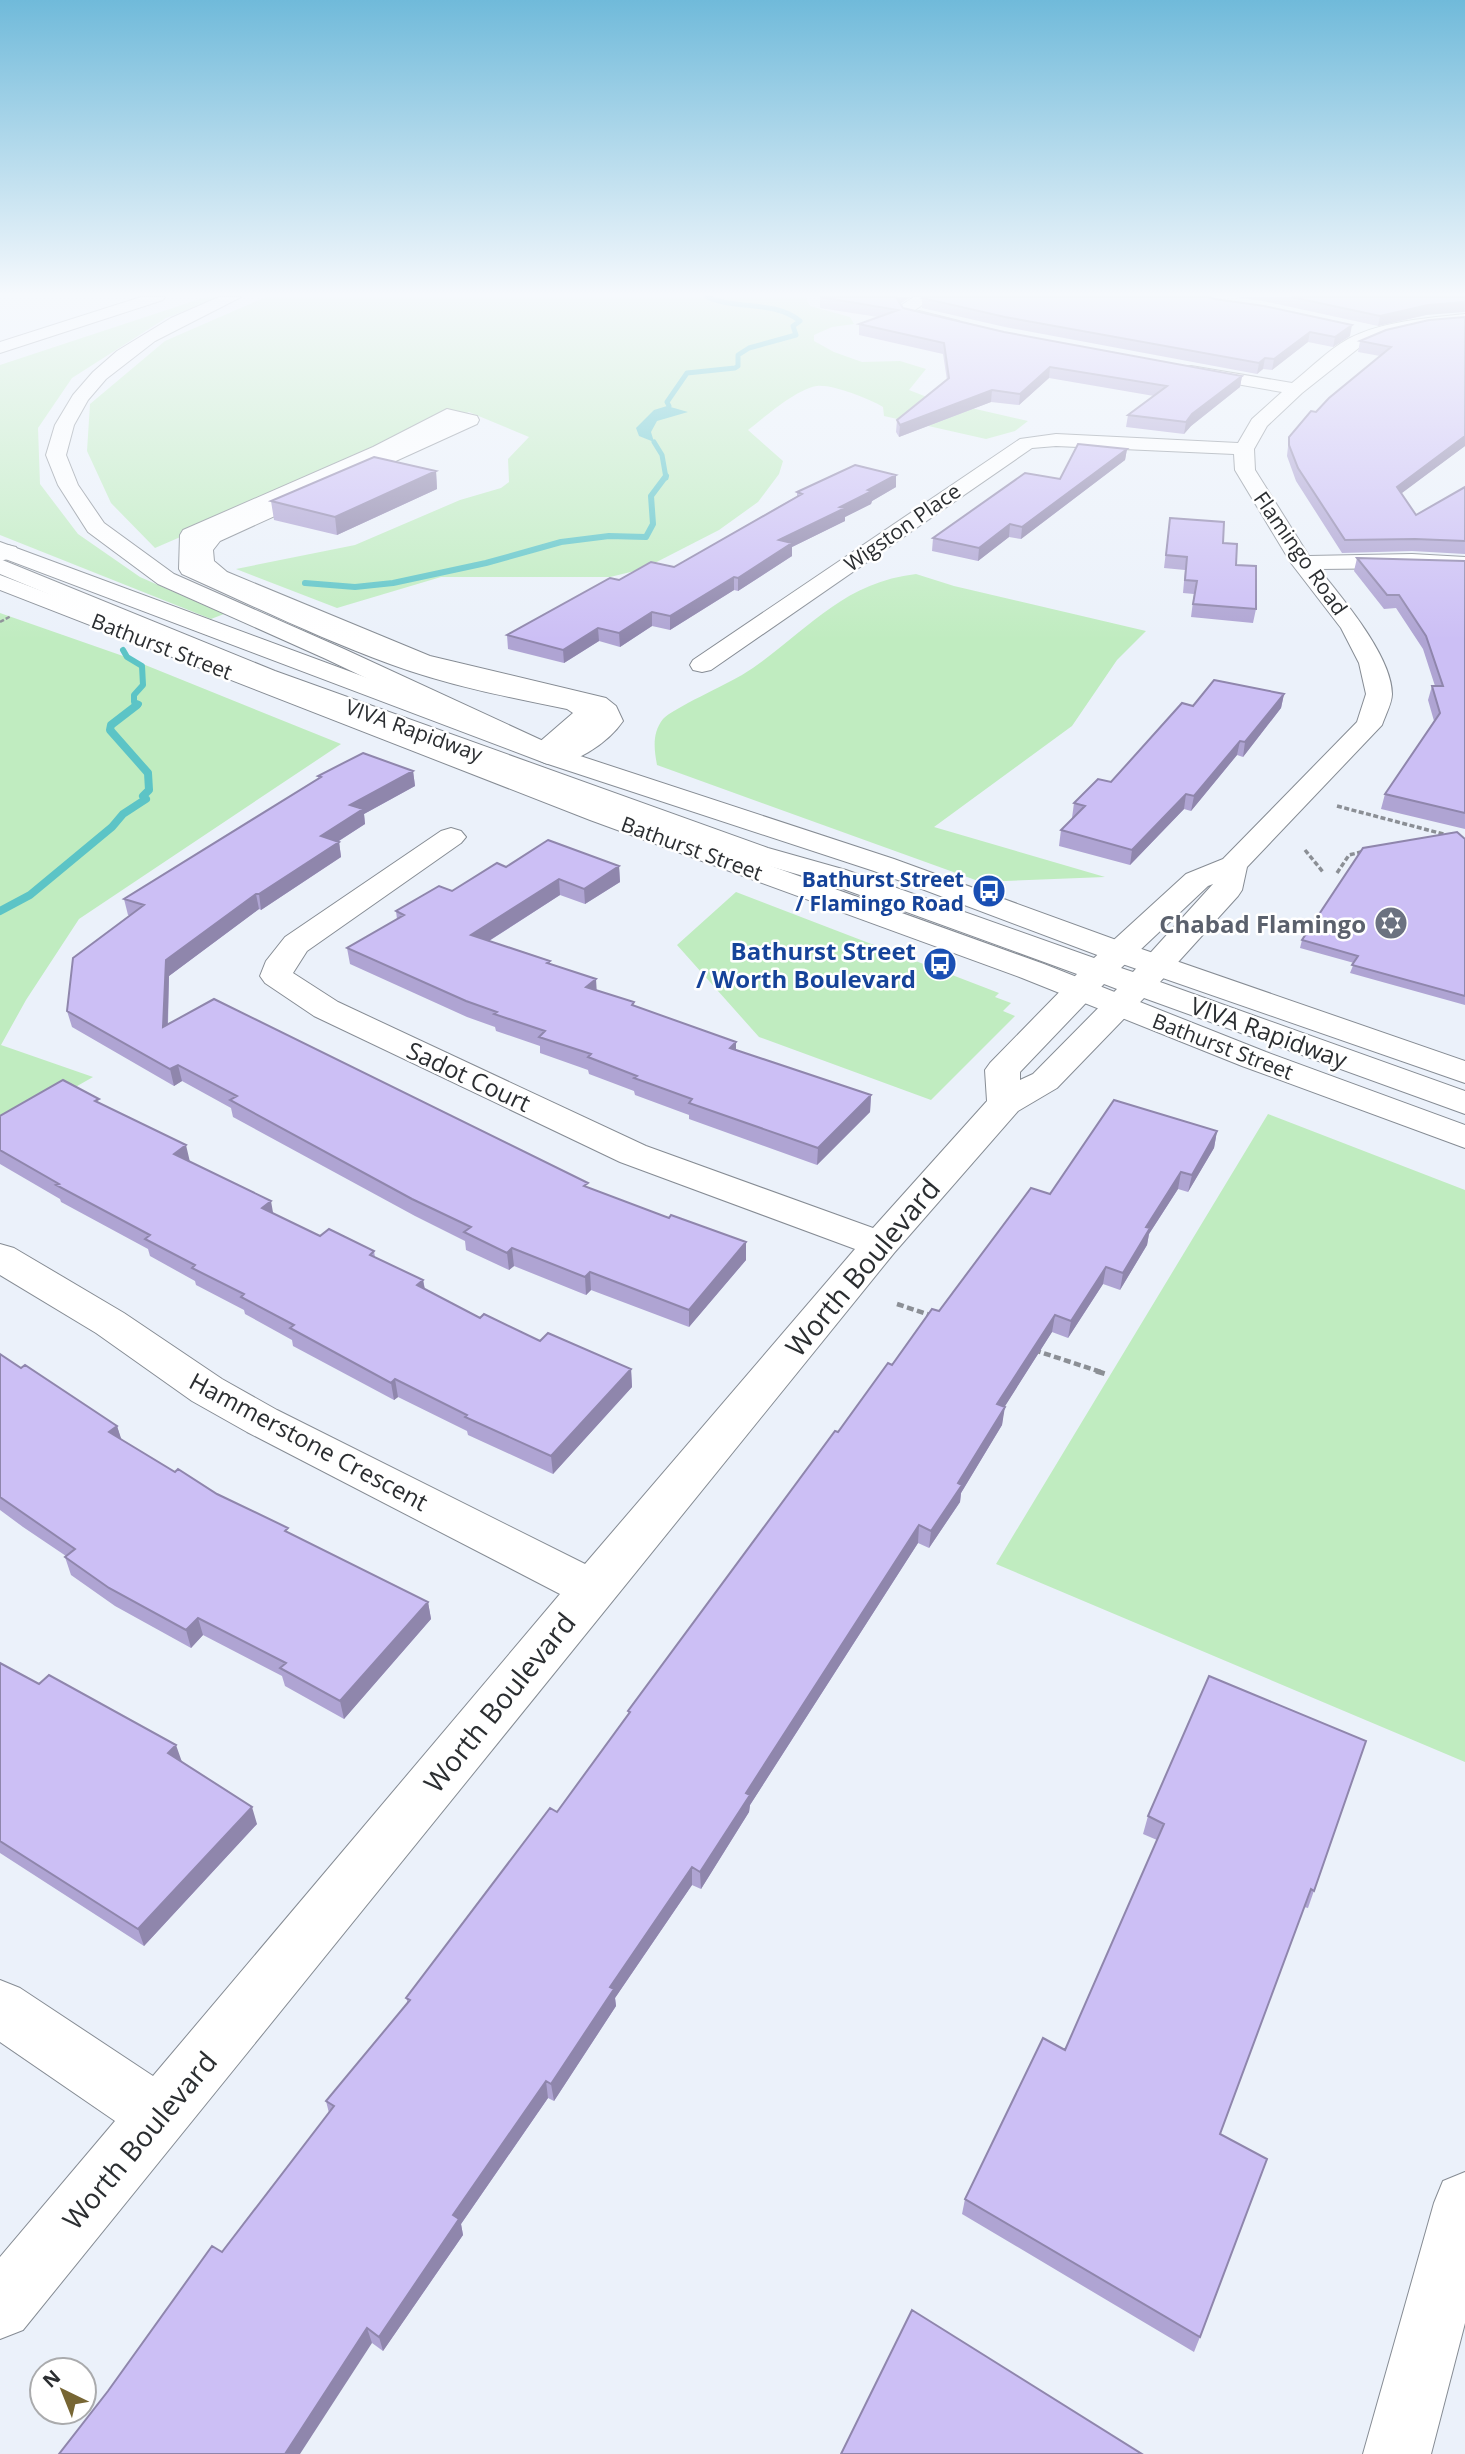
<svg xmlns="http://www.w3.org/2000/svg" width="1465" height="2454" font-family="'Open Sans',sans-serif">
<rect width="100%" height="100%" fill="#ebf1fa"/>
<path fill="#c0ecc0" d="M206 297H220L166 318 72 378 38 428 40 484 78 534 140 577 224 614 211 619 0 535V365Z
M266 297H806L810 306 850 317 854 324 832 327 814 335V341L834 352 862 362 900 361 926 369 909 390 932 399 1028 421 1015 431 986 439 884 416 883 407C870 399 832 384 817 386 796 389 765 417 748 430L783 461 779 474 758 502 719 530 643 569 610 577H441L337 608 236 569 355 545 460 500 501 488 509 482 508 459 529 437 469 412 155 548 111 503 87 451 90 404 165 341Z
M916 574 954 586 1146 631 1117 660 1072 726 934 827 1105 877 981 882 657 765C654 749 652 733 663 719 672 709 727 684 742 675 803 637 838 583 916 574Z
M0 613 123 656 341 744 79 919 26 1000 1 1045 93 1077 0 1130Z
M736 892 999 993 995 997 1011 1003 1003 1011 1015 1016 931 1100 759 1037 677 945Z
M1268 1114 1465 1190V1762L996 1564Z"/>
<path fill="#5cc4c6" d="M667 406 688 412 657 421 651 432 654 442 639 436 636 428 654 410Z"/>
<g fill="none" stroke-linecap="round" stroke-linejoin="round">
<path stroke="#5cc4c6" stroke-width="5" d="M669 406 667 402 687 373 735 368 738 366V355L749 348 796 335 793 326 800 321C774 300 737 310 707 297
M654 442 662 455 666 478"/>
<path stroke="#5cc4c6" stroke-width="6" d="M305 583 355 587 393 583 486 563 561 542 609 536 646 537 653 524 651 496 666 476
M123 650 127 657 142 666 143 685 134 695V702L139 704 135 707"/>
<path stroke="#5cc4c6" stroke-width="8" d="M0 911 30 895 112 827 123 814 146 799 143 796 149 790 148 773 110 730 111 725 137 705"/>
<defs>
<path id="minor" d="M914 297H934L915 310 959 321 961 325 953 330 903 316 897 308Z
M1465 314V324L1426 328 1383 338 1360 347 1302 393 1267 426 1254 449 1255 470 1309 556 1412 554 1465 557V571L1412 568 1319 569C1342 598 1392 656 1392 694 1392 703 1385 716 1382 725L1247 867 1242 890 1238 896 1160 982 1465 1091V1114L1144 998 1057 1088 1018 1111 894 1253 23 2330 0 2339V2257L115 2121 0 2042V1980L20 1988 153 2076 560 1594 247 1432 192 1401 96 1333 0 1275V1244L14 1248 124 1313 222 1379 277 1410 585 1564 855 1249 620 1162 314 1016 265 983 260 976 266 961 285 937 441 831 451 828 461 831 466 837 461 843 307 951 293 973 338 1002 646 1146 873 1228 987 1101 985 1070 990 1063 1077 974 824 882 748 860 257 681 0 574V559L275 671 768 848 846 870 1094 958 1186 874 1223 859 1357 722 1366 694 1359 663 1341 628 1291 563 1235 470 1234 454 1056 446 1032 448 711 670 702 672 693 670 690 665 693 660 1020 439 1056 434 1238 443 1252 419 1282 392 1185 375 1182 371 1185 367 1191 366 1292 383C1310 369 1328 350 1348 339 1382 321 1428 318 1465 314ZM1213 884 1133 972 1121 968 1208 886ZM1104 984 1117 989 1033 1074 1020 1080V1072Z
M447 409 477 416 479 420 477 424 220 541 213 550 214 561 227 572 430 656 606 698 616 706 623 721C609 742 571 769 545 763L543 759 532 757 529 751 573 713 567 709C507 697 447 685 390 664 319 638 251 605 182 574L179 569 180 535 183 530 373 447Z
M1465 2172V2323L1431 2454H1363L1434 2203 1443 2181Z"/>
<path id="major" d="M0 542 565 751 894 859 1130 945 1465 1061V1083L1108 959 874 871 545 763 0 557Z
M0 575 610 808 1044 964 1266 1052 1465 1125V1148L1242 1066 1022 978 590 820 0 590Z"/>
<path id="highway" d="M141 297H165L163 300 0 353V342Z
M219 297H241L155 341 106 379 88 400 74 425 66 455 78 485 104 523 174 574 344 649 565 751 569 757 565 763 555 765 545 763 326 659 158 584 88 532 58 485 46 455 55 425 73 395 93 372 117 351 171 318Z
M8 545 16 547 19 552 16 557 0 561V547Z"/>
</defs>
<use href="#minor" stroke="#868c94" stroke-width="2"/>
<use href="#major" stroke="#868c94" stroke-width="2"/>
<use href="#highway" stroke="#868c94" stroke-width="2"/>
<path stroke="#8b8f95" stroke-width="2.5" stroke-dasharray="4.5 2" stroke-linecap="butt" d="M0 622 11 616"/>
<path stroke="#8b8f95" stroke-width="3.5" stroke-dasharray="5 2.5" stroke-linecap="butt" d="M1337 806 1447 835
M1305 850 1323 872
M1337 873 1349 855 1365 851"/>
<path stroke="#8b8f95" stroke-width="4.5" stroke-dasharray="7 3.5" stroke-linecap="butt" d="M897 1304 933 1316
M1034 1350 1101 1372"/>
<path stroke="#8b8f95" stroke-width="5" stroke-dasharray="9 4.5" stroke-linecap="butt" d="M1096 1371 1106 1374"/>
<use href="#minor" fill="#fff" fill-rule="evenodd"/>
<use href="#major" fill="#fff" fill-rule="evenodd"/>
<use href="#highway" fill="#fff" fill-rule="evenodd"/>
</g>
<path fill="#afa4d3" d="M820 297H910L900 304 903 308 1004 332 1242 376 1240 387 1191 426 1184 434 1126 427 1128 415 1154 396 1049 378 1019 405 991 402 899 437 896 432 897 420 947 380 943 354 859 335V324L878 317 820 308Z
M1233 297H1465L1426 315 1378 326 1263 301Z
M922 298 1215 299 1350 336 1333 347 1308 342 1272 370 1263 369 1257 374 1005 327 922 308Z
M1465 317V446L1401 493 1416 515 1465 487V554L1412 551 1342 553 1296 481 1287 456 1289 437 1380 356 1358 352 1360 341Z
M1127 449 1125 460 1021 539 1009 537 978 561 932 551 933 538Z
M436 471 437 489 337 535 274 520 271 501Z
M896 487 872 501 871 504 845 517V521L792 547V556L738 591 734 590 670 630 652 626 620 647 599 641 564 663 508 649 507 635 619 580 674 567 797 496V492Z
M1170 518 1223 543 1236 565 1256 609 1253 623 1191 617 1194 594 1183 593 1185 570 1164 568Z
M1357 558 1465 561V829L1381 809 1385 794 1434 721 1428 700 1432 686H1435L1423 649 1396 608 1384 609 1354 571Z
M1284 694 1281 708 1243 757 1237 755 1191 811 1184 809 1130 865 1059 846 1061 830 1073 819 1072 818 1074 803 1111 782 1193 706Z
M413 771 415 786 364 814 365 824 339 841 341 857 261 910 259 909 169 976 168 1025 589 1188 746 1260 689 1327 591 1290 586 1295 514 1266 509 1270 466 1250 465 1241 415 1216 233 1117 231 1108 182 1081 174 1086 72 1027 67 1011 130 915H128L124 899 318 779V776Z
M1465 839V1005L1350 973 1354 963 1300 948 1302 940Z
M619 866 620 882 585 904 560 895 489 941 550 961V964L597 991 634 1006 736 1042V1050L871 1095 870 1112 817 1165 689 1119V1115L635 1095 634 1091 589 1074 588 1070 540 1053V1046L496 1031 495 1027 467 1017 350 964 347 948 397 919 396 911 452 891 506 867Z
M100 1104 190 1162 273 1213 320 1236 374 1251 375 1257 423 1280 425 1289 480 1318 540 1341 631 1369 632 1387 553 1474 468 1435 467 1431 398 1397 394 1400 293 1346 292 1340 245 1314 244 1310 196 1285 195 1281 150 1256 148 1249 61 1202 60 1199 0 1164V1116Z
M1217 1131 1214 1148 1188 1192 1178 1189 1149 1234 1147 1245 1120 1290 1103 1284 1068 1338 1052 1332 1004 1407 1002 1425 961 1493 960 1502 929 1548 918 1543 750 1805 749 1812 701 1889 692 1885 615 1998 616 2006 554 2101 548 2098 461 2224 463 2235 383 2351 372 2343 222 2252 329 2113 326 2101 408 2003 406 1998 557 1812 628 1715V1711L838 1432 892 1365 939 1311 1050 1194Z
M0 1354 21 1368 117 1426 121 1440 175 1472 289 1533 428 1602 431 1619 344 1719 285 1686 282 1676 203 1635 191 1648 115 1606 71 1575 65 1557 66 1556 23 1527 0 1510Z
M0 1663 182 1762 257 1824 144 1946 0 1853Z
M1366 1741 1308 1908 1304 1907 1220 2134 1200 2337 1194 2352 962 2214 965 2199 1065 2050 1157 1840 1143 1834 1148 1816Z"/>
<path fill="#8f86ac" d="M896 297H910L894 308Z
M1465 302V312L1426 315 1378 326 1380 316 1428 305Z
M1352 325 1350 336 1333 347 1335 337Z
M1310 332 1308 342 1272 370 1274 359Z
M1265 358 1263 369 1257 374 1259 363Z
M1050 367 1049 378 1019 405 1020 394Z
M1242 376 1240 387 1191 426 1184 434 1186 422 1192 414Z
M992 390 991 402 899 437 900 425Z
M1465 436V446L1394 499 1397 487Z
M1127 449 1125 460 1021 539 1022 527Z
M436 471 437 489 337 535 335 517Z
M896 475V487L872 501 871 504 845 517V521L792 547V556L738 591V578L779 540Z
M1010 524 1009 537 978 561 979 548Z
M734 577V590L670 630V616Z
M652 612V626L620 647 619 633Z
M598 628 599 641 564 663 563 650Z
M1284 694 1281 708 1243 757 1245 742Z
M1240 741 1237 755 1191 811 1194 796Z
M413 771 415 786 364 814 365 824 323 851 321 836 350 805Z
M1186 794 1184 809 1130 865 1132 850Z
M339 842 341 857 261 910 259 894Z
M619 866 620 882 585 904 584 889Z
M559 879 560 895 473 951 471 935Z
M256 894 259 909 169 976 167 1044 163 1027 166 960Z
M596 979 597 995 586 987Z
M736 1042V1059L730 1048Z
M178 1065 182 1081 174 1086 170 1069Z
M871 1095 870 1112 817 1165 818 1148Z
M1217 1131 1214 1148 1188 1192 1192 1175Z
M186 1145 190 1162 174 1154Z
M1181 1172 1178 1189 1149 1234 1147 1245 1120 1290 1123 1273 1146 1227Z
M271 1201 274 1218 262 1208Z
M746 1242V1260L689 1327V1310Z
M512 1248 514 1266 509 1270 507 1253Z
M1106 1267 1103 1284 1068 1338 1071 1321Z
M590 1272 591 1290 586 1295 585 1277Z
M423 1280 426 1297 417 1285Z
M1055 1315 1052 1332 995 1422 997 1404Z
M631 1369 632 1387 553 1474 551 1456Z
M395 1379 398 1397 394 1400 391 1383Z
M1005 1407 1002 1425 961 1493 960 1502 929 1548 931 1531 958 1483Z
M117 1426 123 1444 109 1432Z
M919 1525 918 1543 750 1805 749 1812 701 1889 700 1872 746 1793Z
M428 1602 431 1619 344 1719 340 1701Z
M198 1618 203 1635 191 1648 186 1630Z
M176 1745 182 1762 168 1753Z
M252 1807 257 1824 144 1946 138 1929Z
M692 1867V1885L615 1998 616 2006 554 2101 551 2084 610 1987Z
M546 2081 548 2098 461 2224 463 2235 383 2351 379 2337 453 2215Z
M367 2328 372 2343 300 2454H285Z"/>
<path fill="#ccbff5" stroke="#8f86ac" stroke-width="2" d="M820 297H896L903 308 1004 332 1242 376 1192 414 1186 422 1128 415 1167 386 1050 367 1020 394 992 390 900 425 897 420 949 378 944 343 859 324 898 310Z
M924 297H1208L1215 299 1264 306 1352 325 1335 337 1310 332 1274 359 1265 358 1259 363 1005 317 922 298Z
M1291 297H1465V302L1428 305 1380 316Z
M1465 317V436L1397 487 1416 515 1465 487V541L1415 539 1345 540 1298 468 1289 445V437L1311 411 1316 412 1329 398 1391 347 1360 341 1386 330 1429 320Z
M1078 444 1127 449 1022 527 1010 524 979 548 933 538 1025 473 1060 479Z
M374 457 436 471 335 517 271 501Z
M855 465 896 475 868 490 872 491 840 507 845 508 779 540 792 543 738 578 734 577 670 616 652 612 619 633 598 628 563 650 507 635 610 578 619 580 651 562 674 567 802 494 797 492Z
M1170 518 1224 522 1223 543 1237 544 1236 565 1256 566V609L1193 604 1197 581 1185 580 1187 557 1166 555Z
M1357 558 1465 561V813L1385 794 1440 713 1432 686H1443L1426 636 1399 595H1387Z
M1214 680 1284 694 1245 742 1240 741 1194 796 1186 794 1132 850 1061 830 1085 806 1074 803 1098 779 1111 782 1182 703 1193 706Z
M363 753 413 771 350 805 363 809 321 836 339 842 259 894H256L166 960 163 1027 214 999 588 1183 584 1186 669 1218 671 1215 746 1242 689 1310 590 1272 585 1277 512 1248 507 1253 464 1232 471 1227 412 1199 230 1100 237 1096 178 1065 170 1069 67 1011 73 958 144 905 124 899 321 777 318 776Z
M1457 832 1465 839V996L1352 965 1358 956 1302 940 1363 848Z
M548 840 619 866 584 889 559 879 471 935 550 961 547 963 596 979 586 987 634 1002 632 1005 736 1042 730 1048 871 1095 818 1148 689 1103 692 1099 634 1078 637 1076 588 1057 591 1054 539 1037 545 1031 494 1014 497 1012 466 1001 347 948 404 915 396 911 439 886 452 891 497 863 506 867Z
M63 1080 99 1099 95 1101 186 1145 174 1154 271 1201 262 1208 320 1236 329 1229 374 1251 370 1255 423 1280 417 1285 480 1318 484 1314 540 1341 548 1333 631 1369 551 1456 465 1417 467 1415 395 1379 391 1383 290 1328 294 1325 241 1297 244 1294 192 1268 195 1265 145 1239 150 1235 56 1185 59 1184 0 1150V1116Z
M1114 1100 1217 1131 1192 1175 1181 1172 1146 1227 1150 1228 1123 1273 1106 1267 1071 1321 1055 1315 997 1404 1005 1407 958 1483 962 1485 931 1531 919 1525 746 1793 750 1795 700 1872 692 1867 610 1987 614 1989 551 2084 546 2081 453 2215 459 2219 379 2337 367 2328 285 2454H59L108 2391 212 2246 222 2252 334 2106 326 2101 410 2000 406 1998 550 1808 557 1812 630 1712 628 1711 835 1431 838 1432 888 1363 892 1365 932 1309 939 1311 1031 1188 1050 1194Z
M0 1354 21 1368 25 1365 117 1426 109 1432 175 1472 178 1469 217 1494 288 1528 285 1531 428 1602 340 1701 280 1668 286 1663 198 1618 186 1630 109 1588 65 1557 75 1549 0 1497Z
M0 1663 39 1684 49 1675 176 1745 168 1753 252 1807 138 1929 0 1841Z
M1209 1676 1366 1741 1314 1891 1311 1889 1220 2134 1267 2159 1200 2337 965 2199 1043 2038 1065 2050 1164 1824 1148 1816Z
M912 2310 1142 2454H841Z"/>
<linearGradient id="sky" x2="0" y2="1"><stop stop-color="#70bada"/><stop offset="0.46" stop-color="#f6f9fd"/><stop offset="1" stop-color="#f6f9fd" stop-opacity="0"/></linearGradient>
<rect width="1465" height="640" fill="url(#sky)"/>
<defs>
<symbol id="bus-disc" viewBox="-11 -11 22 22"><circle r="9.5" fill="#1a4fb4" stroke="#fff"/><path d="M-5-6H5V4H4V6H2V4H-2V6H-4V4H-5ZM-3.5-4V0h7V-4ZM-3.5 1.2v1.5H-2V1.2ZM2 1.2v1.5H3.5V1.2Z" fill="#fff"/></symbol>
<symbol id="synagogue-disc" viewBox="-11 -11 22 22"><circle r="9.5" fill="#6b7280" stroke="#fff"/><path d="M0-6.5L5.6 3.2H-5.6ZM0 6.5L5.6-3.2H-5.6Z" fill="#fff"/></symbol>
</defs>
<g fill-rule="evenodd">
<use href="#bus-disc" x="970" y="872" width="38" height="38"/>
<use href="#synagogue-disc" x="1372" y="904" width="38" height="38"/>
<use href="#bus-disc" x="921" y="945" width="38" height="38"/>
</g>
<g text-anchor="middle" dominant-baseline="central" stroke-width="5" stroke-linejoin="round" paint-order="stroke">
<g font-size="21" fill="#2b2e31" stroke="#fff">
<text transform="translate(902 527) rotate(-35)">Wigston Place</text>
<text transform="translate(1301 553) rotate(55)">Flamingo Road</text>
<text transform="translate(162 646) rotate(21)">Bathurst Street</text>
<text transform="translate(414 730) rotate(20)">VIVA Rapidway</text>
<text transform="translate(692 848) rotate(20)">Bathurst Street</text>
<text transform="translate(1223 1046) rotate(21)">Bathurst Street</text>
</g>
<g font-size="21" font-weight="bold" fill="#164399" stroke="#fff" text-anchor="end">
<text x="964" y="879">Bathurst Street<tspan x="964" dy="24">/ Flamingo Road</tspan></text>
</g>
<g font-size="24" font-weight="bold" fill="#5b616d" stroke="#fff" text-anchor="end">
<text x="1366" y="923">Chabad Flamingo</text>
</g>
<g font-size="24" font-weight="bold" fill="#164399" stroke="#fff" text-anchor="end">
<text x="916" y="950">Bathurst Street<tspan x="916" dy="28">/ Worth Boulevard</tspan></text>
</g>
<g font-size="24" fill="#2b2e31" stroke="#fff">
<text transform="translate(1269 1032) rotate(20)">VIVA Rapidway</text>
<text transform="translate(469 1076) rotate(25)">Sadot Court</text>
<text transform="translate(309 1441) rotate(28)">Hammerstone Crescent</text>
</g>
<g font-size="28" fill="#2b2e31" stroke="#fff">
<text transform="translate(862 1267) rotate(-50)">Worth Boulevard</text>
<text transform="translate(499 1702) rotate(-51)">Worth Boulevard</text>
<text transform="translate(139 2140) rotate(-50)">Worth Boulevard</text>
</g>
</g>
<g transform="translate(63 2391) rotate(317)"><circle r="33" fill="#ffffff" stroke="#aaabad" stroke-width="2"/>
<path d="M0-5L12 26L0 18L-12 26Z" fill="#776634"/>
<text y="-10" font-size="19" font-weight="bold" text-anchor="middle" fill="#2b2e31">N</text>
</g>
</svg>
